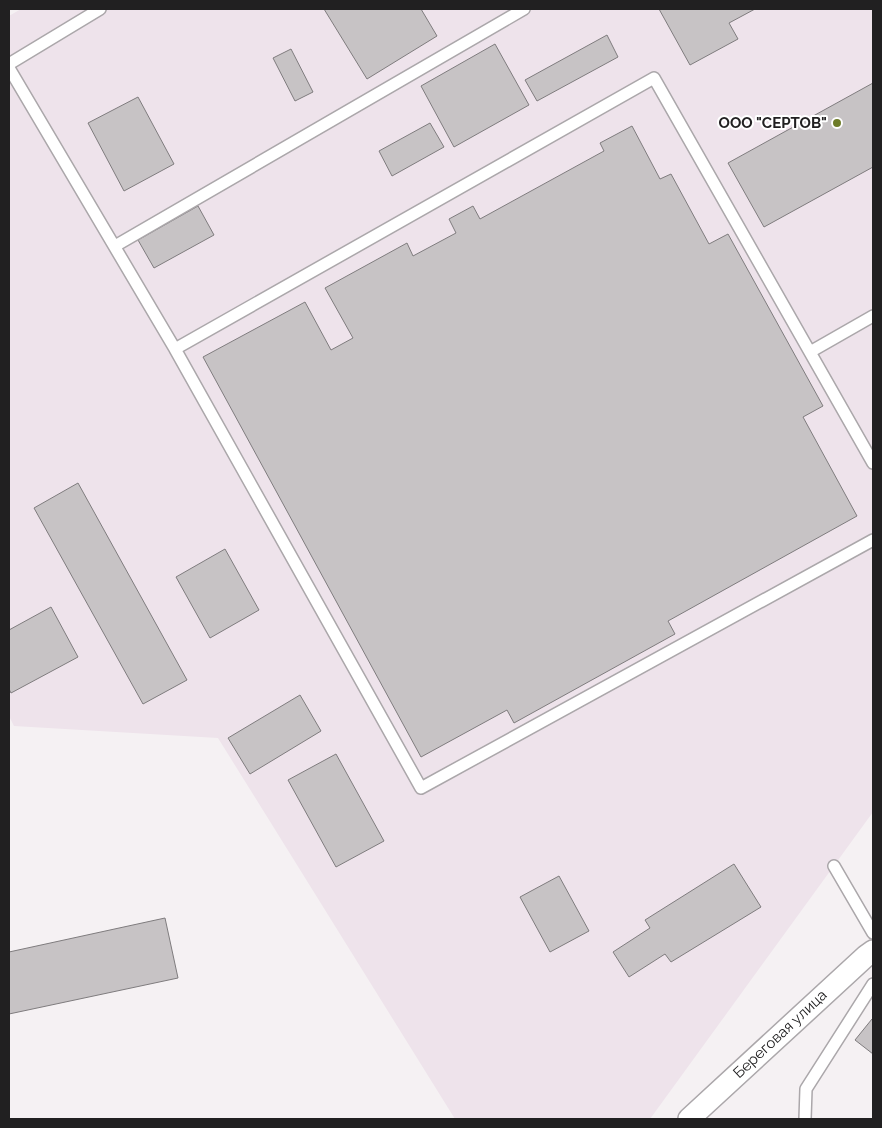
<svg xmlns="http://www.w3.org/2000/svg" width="882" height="1128" font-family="Raleway,sans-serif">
<rect width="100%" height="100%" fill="#f5f1f3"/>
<path fill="#eee3eb" d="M21 9H873V812L650 1119H455L218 738 14 726 9 716V16Z"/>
<path fill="#c7c3c5" stroke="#7f7c7e" d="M324 9H421L437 36 367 79Z
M659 9H755L729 23 738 39 690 65Z
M607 35 618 57 537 101 525 80Z
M495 44 529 105 454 147 421 86Z
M291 49 313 92 295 101 273 58Z
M873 83V167L764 227 728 163Z
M138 97 174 164 124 191 88 123Z
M430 123 444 147 392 176 379 151Z
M632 126 660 179 671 174 709 244 728 234 823 406 803 417 857 516 668 621 675 634 514 723 507 710 421 757 203 357 305 302 331 350 353 338 325 288 407 243 413 256 456 233 449 219 473 206 480 219 604 151 600 143Z
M198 206 214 235 154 268 138 240Z
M78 483 187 680 143 704 34 508Z
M225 549 259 610 210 638 176 577Z
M51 607 78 657 11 693 9 689V630Z
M300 695 321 731 250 774 228 738Z
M336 754 384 841 336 867 288 780Z
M734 864 761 907 671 962 665 954 629 977 613 952 650 928 645 920Z
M559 876 589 931 550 952 520 897Z
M165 918 178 978 9 1014V952Z
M872 1019 873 1020V1054L855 1040Z"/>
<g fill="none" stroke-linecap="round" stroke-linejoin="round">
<defs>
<path id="lane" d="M9 64 100 9
M9 68 175 349
M115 246 524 9
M810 352 873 316
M873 463 654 78 175 349 421 788 873 540
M834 866 873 933
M805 1119 806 1089 873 984"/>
<path id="street" d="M689 1119 866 956 873 951"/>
</defs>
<use href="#lane" stroke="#aba7aa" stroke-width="14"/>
<use href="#street" stroke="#aba7aa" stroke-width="24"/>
<use href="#lane" stroke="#fff" stroke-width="11"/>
<use href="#street" stroke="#fff" stroke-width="21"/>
</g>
<circle fill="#6e7c29" stroke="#fff" stroke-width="2" cx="837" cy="123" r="5"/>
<g text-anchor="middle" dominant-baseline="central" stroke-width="4" stroke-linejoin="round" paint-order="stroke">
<g font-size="15" font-weight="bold" fill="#212021" stroke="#fff" text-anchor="end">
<text x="827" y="123">ООО "СЕРТОВ"</text>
</g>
<g font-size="15" fill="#212021" stroke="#fff">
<text transform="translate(780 1034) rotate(-43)">Береговая улица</text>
</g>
</g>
<rect width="882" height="1128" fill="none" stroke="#212021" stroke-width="20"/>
</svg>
